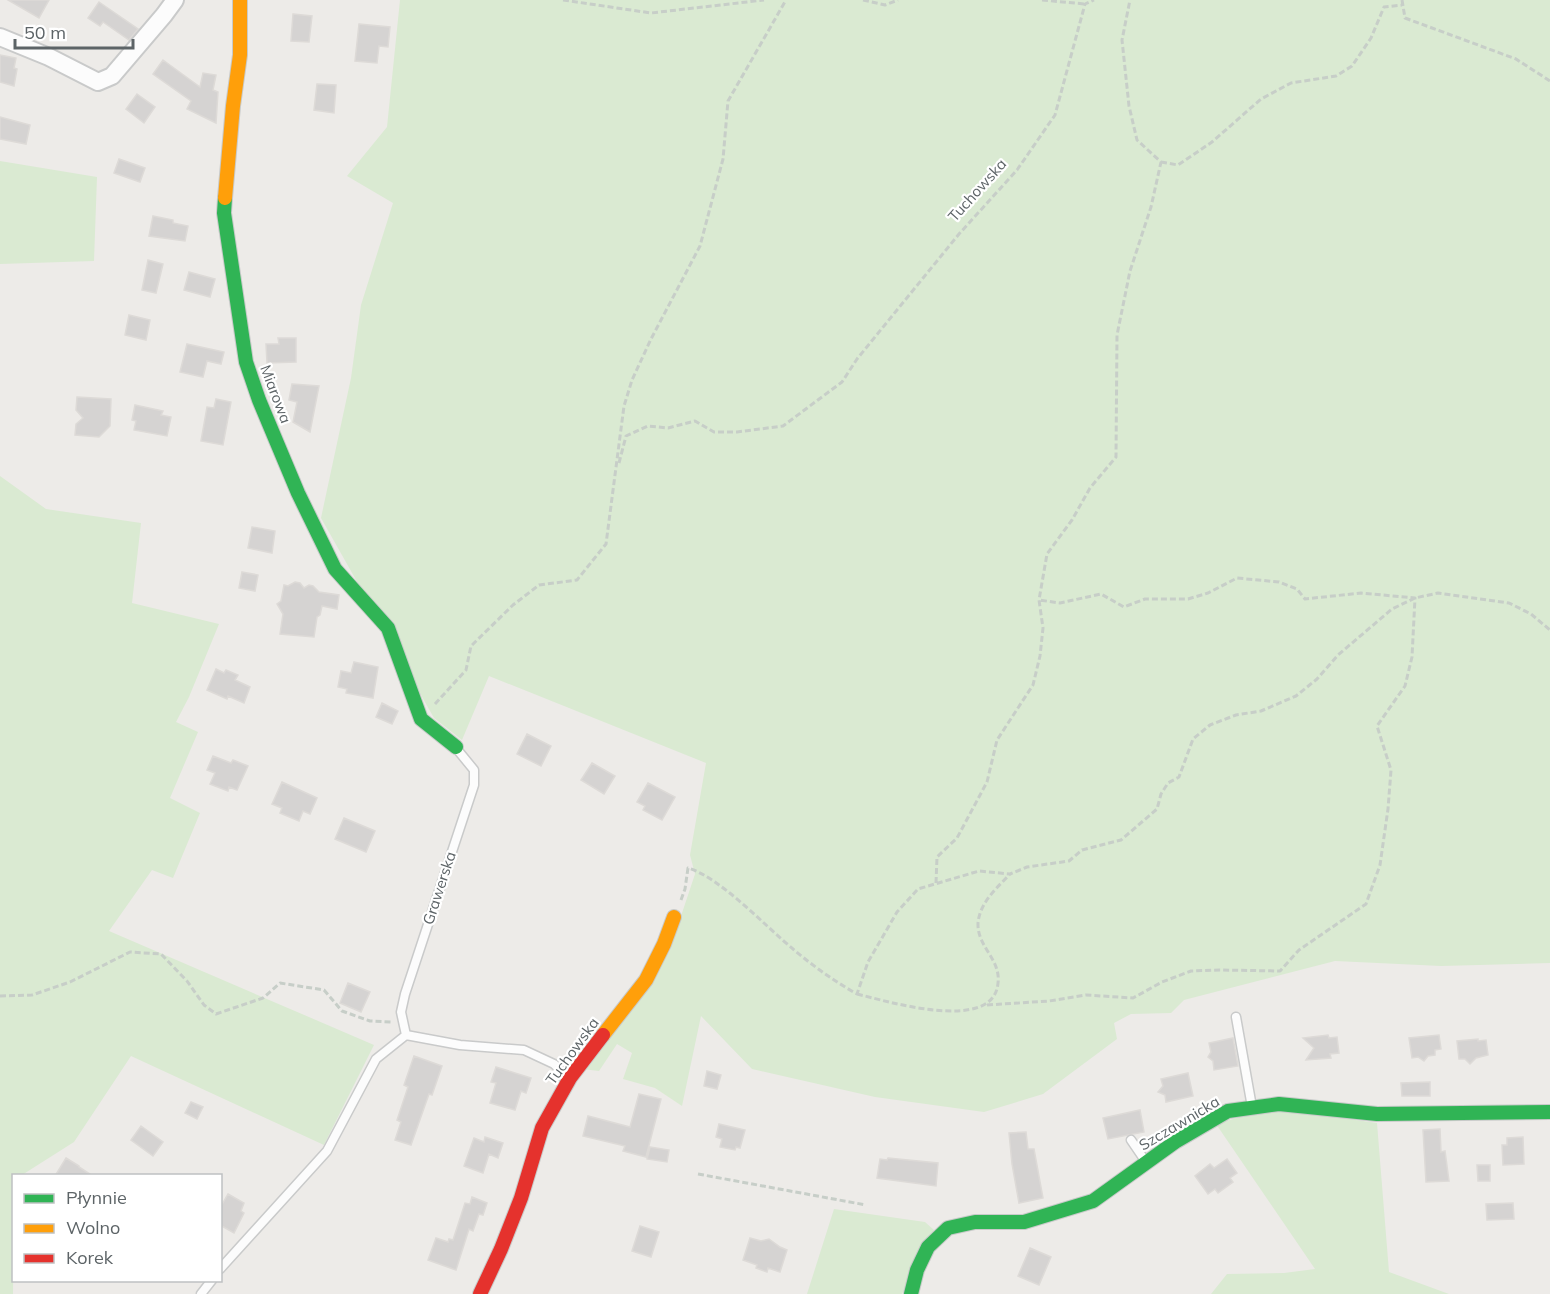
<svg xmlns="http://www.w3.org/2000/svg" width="1550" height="1294" font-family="Mulish,sans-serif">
<rect width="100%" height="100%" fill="#edebe8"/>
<path fill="#daead2" d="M400 0H1550V963L1441 966 1335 961 1184 1000 1171 1013 1131 1014 1114 1023 1117 1039 1043 1094 984 1112 875 1097 752 1069 701 1016 682 1106 655 1088 623 1079 632 1053 617 1044 599 1071 582 1069 669 952 695 874 690 855 706 763 489 676 462 740 434 718 321 518 351 378 361 305 393 203 347 176 387 127Z
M0 161 97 177 94 261 0 264Z
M0 476 46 509 141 523 132 603 219 624 189 697 176 722 198 732 170 798 200 813 173 878 152 870 109 931 374 1045 324 1145 131 1056 74 1142 22 1175 14 1176 13 1294H0Z
M1271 1108 1377 1123 1389 1272 1449 1294H1211L1227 1274 1284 1273 1315 1269 1216 1124Z
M834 1209 925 1222 934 1230 902 1294H807Z"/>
<path fill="#d5d3d2" stroke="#dddad7" stroke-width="1.5" d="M8 0H49L39 18Z
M99 2 138 29 129 40 103 22 100 26 88 18Z
M293 14 312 16 309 42 291 41Z
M359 24 390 27 388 47 379 46 377 63 355 61Z
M0 55 16 58 14 68 17 69 14 86 0 82Z
M163 60 200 87 203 73 216 75 213 90 218 92 216 123 187 109 191 101 153 74Z
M317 84 336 85 334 113 314 110Z
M137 94 155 107 144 123 126 109Z
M0 117 30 125 26 144 0 139Z
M119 159 145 168 140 182 114 173Z
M153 216 173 220V223L188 226 185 241 149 236Z
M148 260 163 264 156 293 142 290Z
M189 272 215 279 210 297 184 290Z
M129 315 150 320 146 340 125 335Z
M278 338H296V362L267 363 266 344H279Z
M187 344 224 352 221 364 207 361 203 377 180 372Z
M292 384 319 386 310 432 293 422 297 402 289 400Z
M77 397 111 399 110 426 99 437 75 435 76 424 83 418 76 410Z
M216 399 231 402 223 445 201 441 207 407 214 408Z
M135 405 163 411 161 415 171 417 167 436 134 430 136 421 132 420Z
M252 527 275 531 272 553 248 548Z
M242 572 258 575 255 591 239 588Z
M295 582 300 583 304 588 309 585 313 586 319 592 339 595 337 609 322 606 320 615 317 617 314 637 280 634 283 614 277 604 281 601 284 585 288 586Z
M354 662 378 667 373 698 346 693 347 689 338 687 341 671 351 673Z
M216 669 224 673 226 670 238 675 235 680 250 687 244 703 228 696 227 699 207 690Z
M382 703 398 711 392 724 376 717Z
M527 734 551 746 541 766 517 754Z
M213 756 231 763 233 760 248 766 237 790 229 787 228 791 210 784 215 773 207 770Z
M592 763 615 776 604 794 581 780Z
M282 782 317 798 310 814 303 811 299 821 280 813 282 808 272 804Z
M648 783 675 797 662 820 643 810 645 806 637 802Z
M344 818 375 831 366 852 335 839Z
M348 983 370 992 361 1012 340 1003Z
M1328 1035 1329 1038 1337 1037 1339 1053 1330 1054 1331 1058 1306 1060 1314 1048 1303 1038Z
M1439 1035 1441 1049 1435 1050V1055L1428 1056 1424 1061 1418 1057 1412 1058 1409 1038Z
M1233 1038 1238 1066 1214 1070 1213 1061 1208 1057 1211 1052 1209 1043Z
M1478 1039V1041L1486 1040 1488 1055 1476 1058 1470 1064 1465 1059H1459L1457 1041Z
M414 1056 442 1066 432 1095 429 1094 411 1145 395 1140 401 1122 397 1120 408 1087 404 1085Z
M496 1067 531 1078 526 1093 521 1091 515 1110 490 1103 496 1083 491 1082Z
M707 1071 721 1075 717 1089 704 1086Z
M1188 1073 1193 1096 1166 1102 1165 1095 1158 1092 1163 1086 1161 1079Z
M1430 1082V1096H1402L1401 1083Z
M639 1094 661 1099 646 1157 623 1151 625 1146 583 1136 588 1116 630 1127Z
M191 1102 203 1107 197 1119 185 1113Z
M1140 1110 1144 1132 1108 1139 1103 1118Z
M719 1124 745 1130 740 1148 736 1147 735 1150 720 1147 722 1139 716 1137Z
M141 1126 163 1142 153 1156 131 1140Z
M1440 1129 1441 1152 1445 1151 1449 1181 1426 1182 1423 1130Z
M1026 1132 1028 1149H1034L1043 1198 1019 1203 1012 1164 1009 1133Z
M485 1137 503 1143 498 1158 489 1154 483 1173 464 1166 474 1138 484 1142Z
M1523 1137 1524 1164 1503 1165 1502 1145H1507V1138Z
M650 1147 669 1150 667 1162 647 1159Z
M66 1158 79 1166V1167L93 1176H55Z
M888 1158 938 1163 936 1186 877 1178 880 1159 887 1160Z
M1227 1159 1237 1173 1230 1178 1233 1182 1218 1193 1215 1189 1208 1194 1195 1176 1210 1164 1214 1168Z
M1477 1165H1490V1181H1478Z
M228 1194 244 1203 241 1211 244 1213 234 1233 220 1225V1208Z
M472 1197 487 1203 483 1215 479 1214 473 1231 469 1229 456 1270 428 1260 436 1238 448 1242 449 1239 453 1240 465 1203 470 1204Z
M1513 1203 1514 1219 1487 1220 1486 1204Z
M640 1226 659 1232 651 1257 632 1251Z
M750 1238 761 1241 769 1239 780 1247 787 1250 780 1272 768 1268 767 1272 756 1268 757 1265 743 1260Z
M1030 1248 1051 1257 1039 1285 1018 1276Z"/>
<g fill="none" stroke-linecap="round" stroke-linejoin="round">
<defs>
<path id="lane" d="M1236 1017 1252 1107
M406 1035 401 1012 405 994 474 785V770L456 748
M406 1035 460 1045 524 1050 554 1064 568 1077
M1131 1140 1146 1162
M220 1269 327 1151 376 1059 406 1035
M201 1294 212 1280"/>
<path id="street" d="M0 37 49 57 98 82 112 76 164 15 175 0"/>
<path id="fast" d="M225 198 224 213 246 362 259 400 298 493 335 569 388 628 421 719 456 747
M911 1294 917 1270 928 1247 948 1228 975 1222H1024L1093 1201 1175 1142 1228 1111 1279 1104 1377 1114 1550 1112"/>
<path id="slow" d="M225 198 233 106 240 55V0
M603 1035 646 980 664 944 674 917"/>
<path id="jam" d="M480 1294 501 1249 521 1198 542 1128 570 1078 603 1035"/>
</defs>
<use href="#lane" stroke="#c9caca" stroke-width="11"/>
<use href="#street" stroke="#c9caca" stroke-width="20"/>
<use href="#fast" stroke="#c8cac9" stroke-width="16"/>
<use href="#slow" stroke="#c8cac9" stroke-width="16"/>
<use href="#jam" stroke="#c8cac9" stroke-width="16"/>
<path stroke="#c7cec8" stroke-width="3" stroke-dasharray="6 3" stroke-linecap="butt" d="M563 0 651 13 764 0
M863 0 885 5 898 0
M1042 0 1085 4
M1402 0 1405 18 1516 59 1550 81
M1161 162 1178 165 1212 142 1261 99 1291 83 1336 76 1352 66 1371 38 1384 7 1402 5
M619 463 626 436 648 426 668 428 695 421 714 432H737L783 426 842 382 857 359 959 234 1017 170 1055 115 1085 4 1094 0
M435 704 466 670 471 646 513 605 539 585 577 580 606 544 624 406 632 380 651 339 700 246 723 159 728 101 786 0
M936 883 937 857 957 838 987 782 997 740 1033 685 1040 656 1043 628 1039 600 1047 554 1072 520 1090 488 1116 457 1117 335 1130 271 1151 207 1161 162 1137 140 1129 106 1122 40 1130 0
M681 900 685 889 688 868C721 878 765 926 793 949 813 966 834 981 857 994L868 962 897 912 918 889 979 871 1010 874 1027 867 1069 861 1082 850 1121 840 1157 809 1161 794 1168 783 1179 777 1193 739 1210 725 1236 715 1261 711 1296 696 1317 679 1338 655 1392 609 1415 598 1438 593 1509 603 1531 614 1550 630
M857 994C886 1001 994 1034 998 983 1001 959 977 947 978 923 980 902 997 888 1010 874
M0 996 32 995 70 982 130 952 161 954 187 981 204 1005 216 1014 263 998 280 983 324 990 342 1011 370 1021 391 1022
M987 1005 1049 1001 1086 995 1133 998 1162 982 1191 971 1220 970 1280 971 1299 950 1366 904 1380 865 1388 809 1391 770 1377 726 1405 686 1412 657 1415 598 1361 593 1305 599 1297 589 1279 582 1237 578 1208 593 1188 599H1145L1124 607 1101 594 1060 603 1039 600
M698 1174 866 1205"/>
<use href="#lane" stroke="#fcfcfc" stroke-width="8"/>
<use href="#street" stroke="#fcfcfc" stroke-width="16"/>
<use href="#fast" stroke="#30b455" stroke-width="14"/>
<use href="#slow" stroke="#ff9f0a" stroke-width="14"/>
<use href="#jam" stroke="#e5322d" stroke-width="14"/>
</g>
<g text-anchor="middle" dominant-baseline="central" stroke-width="4.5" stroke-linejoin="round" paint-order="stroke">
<g font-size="15" fill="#5d6467" stroke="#fff">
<text transform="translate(977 190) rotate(-48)">Tuchowska</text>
<text transform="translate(276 394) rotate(69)">Miarowa</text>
<text transform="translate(439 888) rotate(-72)">Grawerska</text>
<text transform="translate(572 1051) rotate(-54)">Tuchowska</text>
<text transform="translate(1179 1123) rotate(-31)">Szczawnicka</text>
</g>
</g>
<rect x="12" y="1174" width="210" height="108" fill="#ffffff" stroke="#bec1c2" stroke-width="1.5"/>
<rect x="24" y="1194" width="30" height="9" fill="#30b455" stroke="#bec1c2" stroke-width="1.5"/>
<text x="66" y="1204" font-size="18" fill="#5d6467">Płynnie</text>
<rect x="24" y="1224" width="30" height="9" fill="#ff9f0a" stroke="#bec1c2" stroke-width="1.5"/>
<text x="66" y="1234" font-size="18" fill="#5d6467">Wolno</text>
<rect x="24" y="1254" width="30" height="9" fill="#e5322d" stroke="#bec1c2" stroke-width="1.5"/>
<text x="66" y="1264" font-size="18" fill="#5d6467">Korek</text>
<path d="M15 39v9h118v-9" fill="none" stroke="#5d6467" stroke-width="3"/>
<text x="24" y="39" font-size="18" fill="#5d6467" stroke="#ffffff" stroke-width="4.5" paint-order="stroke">50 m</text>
</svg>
